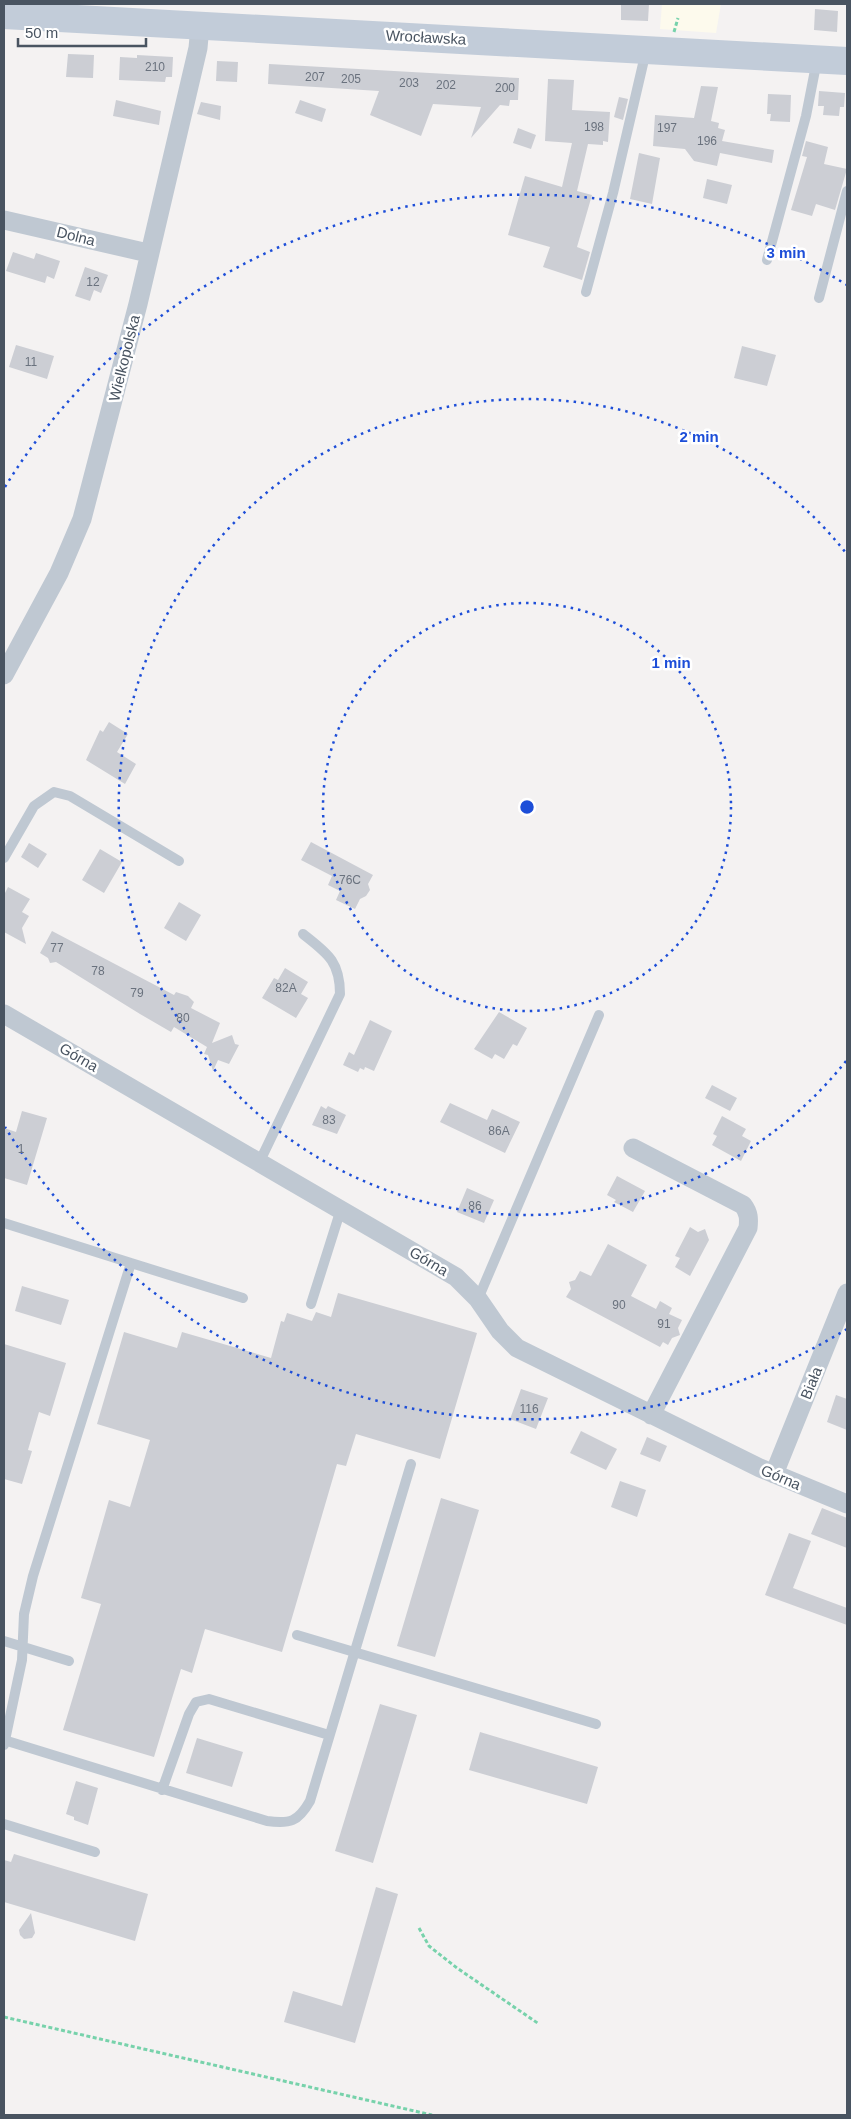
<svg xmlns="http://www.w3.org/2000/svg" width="851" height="2119" font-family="Helvetica,sans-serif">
<rect width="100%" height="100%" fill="#f4f2f2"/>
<path fill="#fdfaed" d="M662 4H721L716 33 660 29Z"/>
<path fill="#ccced4" d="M621 4H649L648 21 621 20Z
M815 9 838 11 837 32 814 30Z
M68 54 94 55 93 78 66 77Z
M137 55 173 57 172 77H166L165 82 119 80 120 57 137 58Z
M217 61 238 62 237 82 216 81Z
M269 64 519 78 518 100H510L509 106 500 105 471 138 481 107 433 104 421 136 370 115 379 91 268 84Z
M548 79 574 80 572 110 610 112 608 142 603 141V145L588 144 577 191 592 195 577 247 590 252 582 280 543 267 550 247 508 235 525 176 562 187 572 143 545 141Z
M701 86 718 87 711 121 719 123 718 128 725 130 722 141 774 150 772 163 720 153 717 166 694 161 685 149 653 146 655 115 694 118Z
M819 91 845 93 844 107H840L839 116 823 115 824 106H818Z
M768 94 791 95 790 122 770 121 771 114H767Z
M619 97 628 99 623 120 614 117Z
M116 100 161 111 159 125 113 116Z
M300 100 326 109 322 122 295 113Z
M201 102 221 106 220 120 197 114Z
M518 128 536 135 531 149 513 143Z
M806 141 828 147 824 164 847 169 835 210 816 204 812 216 791 210 807 157 802 156Z
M639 153 660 158 652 204 630 199Z
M707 179 732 185 727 204 703 198Z
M13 252 34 259 36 253 60 261 54 279 47 276 45 283 6 271Z
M85 267 108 275 101 293 94 290 90 301 75 296Z
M16 345 54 356 47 379 9 367Z
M742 346 776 355 767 386 734 378Z
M109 722 128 734 117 752 136 764 125 784 86 760 100 730 103 732Z
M311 842 373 875 368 884 370 890 366 896 360 899 355 909 336 900 340 891 328 885 332 876 301 860Z
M29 843 47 854 38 868 21 857Z
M100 849 122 862 104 893 82 880Z
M8 887 30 899 22 912 29 916 22 928 26 944 4 932V895Z
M179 902 201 915 186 941 164 928Z
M52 931 174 995 176 992 188 996 194 1002 191 1008 220 1023 212 1043 232 1035 235 1044 239 1045 229 1064 218 1060 213 1071 208 1055 204 1054 207 1047 174 1027 171 1032 140 1014 56 962 50 963 48 958 40 953Z
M285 968 308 982 301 994 308 998 296 1018 262 998 274 978 278 980Z
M499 1012 527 1028 517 1046 513 1044 504 1059 495 1054 492 1059 474 1049Z
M370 1020 392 1031 374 1071 365 1067 364 1070 360 1068 358 1072 343 1065 349 1052 354 1055Z
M712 1085 737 1098 730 1111 705 1098Z
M450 1103 487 1120 492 1109 520 1122 505 1153 440 1122Z
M321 1106 326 1109 328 1106 346 1115 337 1134 312 1125Z
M22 1111 47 1118 27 1185 4 1178V1128L16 1132Z
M722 1116 746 1129 742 1136 751 1141 741 1161 712 1145 717 1136 713 1134Z
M617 1176 645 1191 633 1212 614 1202 616 1200 607 1195Z
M467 1188 494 1200 484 1223 457 1212Z
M690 1227 698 1232 705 1229 709 1240 690 1276 675 1267 680 1258 675 1256Z
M608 1244 647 1265 631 1296 656 1309 660 1301 672 1308 669 1314 682 1320 678 1328 680 1335 672 1338 668 1345 663 1342 660 1347 566 1297 571 1289 569 1282 575 1280 580 1271 591 1276Z
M22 1286 69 1300 61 1325 15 1311Z
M338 1293 477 1333 440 1459 356 1434 346 1466 337 1464 282 1652 205 1629 192 1673 181 1669 154 1757 63 1730 101 1604 81 1598 109 1500 130 1507 150 1440 97 1424 124 1332 177 1348 182 1332 271 1358 281 1321 284 1322 287 1313 312 1321 316 1312 331 1317Z
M4 1344 66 1363 50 1416 39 1412 28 1450 32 1451 22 1484 4 1479Z
M521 1389 548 1398 536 1429 510 1419Z
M836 1395 847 1399V1430L827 1422Z
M581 1431 617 1449 606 1470 570 1453Z
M647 1437 667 1446 660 1462 640 1454Z
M620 1481 646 1490 637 1517 611 1507Z
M441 1498 479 1510 435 1657 397 1646Z
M822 1508 847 1518V1548L811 1534Z
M789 1533 811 1541 793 1588 847 1608V1625L765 1595Z
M380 1704 417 1715 373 1863 335 1851Z
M480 1732 598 1767 587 1804 469 1770Z
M197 1738 243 1752 232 1787 186 1773Z
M76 1781 98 1788 88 1825 74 1820V1817L66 1814Z
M14 1854 148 1894 135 1941 4 1902V1860L11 1862Z
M376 1887 398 1894 355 2043 284 2022 293 1991 342 2006Z
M31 1913 35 1933 32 1938 24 1939 20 1935 19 1930Z"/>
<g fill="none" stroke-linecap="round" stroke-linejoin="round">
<path stroke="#77d2ab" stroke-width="3" stroke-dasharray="4 2.5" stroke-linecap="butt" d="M674 32 678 18
M419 1928 429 1946 457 1968 539 2024
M4 2017 432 2115"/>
<path stroke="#bfc8d2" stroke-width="10" d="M767 260 806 116 817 60
M586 292 613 193 646 51
M819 298 847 191
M4 858 34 806 54 792 70 796 179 861
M260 1161 340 994C340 961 327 953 303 934
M4 1223 131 1263 33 1576 24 1614 22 1660 4 1745
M131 1263 243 1298
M478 1299 599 1015
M311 1304 341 1209
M297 1635 596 1724
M4 1641 69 1661
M4 1740 267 1821C290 1824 298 1822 310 1801L411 1464
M162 1790 189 1714 196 1702 209 1699 329 1735
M4 1824 95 1852"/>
<path stroke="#bfc8d2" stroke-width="19" d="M4 220 148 253
M4 675 59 573 82 519 138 304 198 48 200 26
M4 1014 456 1277 478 1299 500 1331 517 1348 760 1468 847 1504
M633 1148 743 1205C749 1213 749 1219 748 1228L651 1415
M774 1474 847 1293"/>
<path stroke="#c2ccd9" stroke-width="28" d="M4 15 847 61"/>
</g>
<g fill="none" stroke="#1d4ed8" stroke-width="2.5" stroke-dasharray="2.5 5">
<circle cx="527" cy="807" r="204"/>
<path d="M846 1061A408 408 0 1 1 846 553"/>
<path d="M847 1329A612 612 0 0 1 5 1127M5 487A612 612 0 0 1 847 285"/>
</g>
<g text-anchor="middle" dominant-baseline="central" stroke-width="5" stroke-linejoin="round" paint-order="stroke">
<g font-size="12" fill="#6a727e">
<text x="155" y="67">210</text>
<text x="315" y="77">207</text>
<text x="351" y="79">205</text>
<text x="409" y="83">203</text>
<text x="446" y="85">202</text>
<text x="505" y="88">200</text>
<text x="594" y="127">198</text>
<text x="667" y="128">197</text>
<text x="707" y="141">196</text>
<text x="93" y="282">12</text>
<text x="31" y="362">11</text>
<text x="350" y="880">76C</text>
<text x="57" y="948">77</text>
<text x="98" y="971">78</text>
<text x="286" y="988">82A</text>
<text x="137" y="993">79</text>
<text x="183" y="1018">80</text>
<text x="329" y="1120">83</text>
<text x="499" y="1131">86A</text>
<text x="21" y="1149">1</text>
<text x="475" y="1206">86</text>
<text x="619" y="1305">90</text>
<text x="664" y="1324">91</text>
<text x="529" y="1409">116</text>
</g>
<g font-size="15" fill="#495461" stroke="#fff">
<text transform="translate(426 37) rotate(3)">Wrocławska</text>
<text transform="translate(76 236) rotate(14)">Dolna</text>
<text transform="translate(124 358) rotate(-76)">Wielkopolska</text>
<text transform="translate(79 1057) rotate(30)">Górna</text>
<text transform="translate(429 1261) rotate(31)">Górna</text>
<text transform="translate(811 1383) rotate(-68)">Biała</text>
<text transform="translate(781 1477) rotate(23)">Górna</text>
</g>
</g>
<circle cx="527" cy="807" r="8" fill="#1d4ed8" stroke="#fff" stroke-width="2.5"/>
<g font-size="15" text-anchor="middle" font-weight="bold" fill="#1d4ed8" stroke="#fff" stroke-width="5" stroke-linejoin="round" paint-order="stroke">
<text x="786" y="258">3 min</text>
<text x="699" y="442">2 min</text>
<text x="671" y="668">1 min</text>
</g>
<rect width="851" height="2119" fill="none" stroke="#495461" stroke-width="10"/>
<path d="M18 38v8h128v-8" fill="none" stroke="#495461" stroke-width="2.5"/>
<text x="25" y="38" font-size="15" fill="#495461" stroke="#ffffff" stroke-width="4" paint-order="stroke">50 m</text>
</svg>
